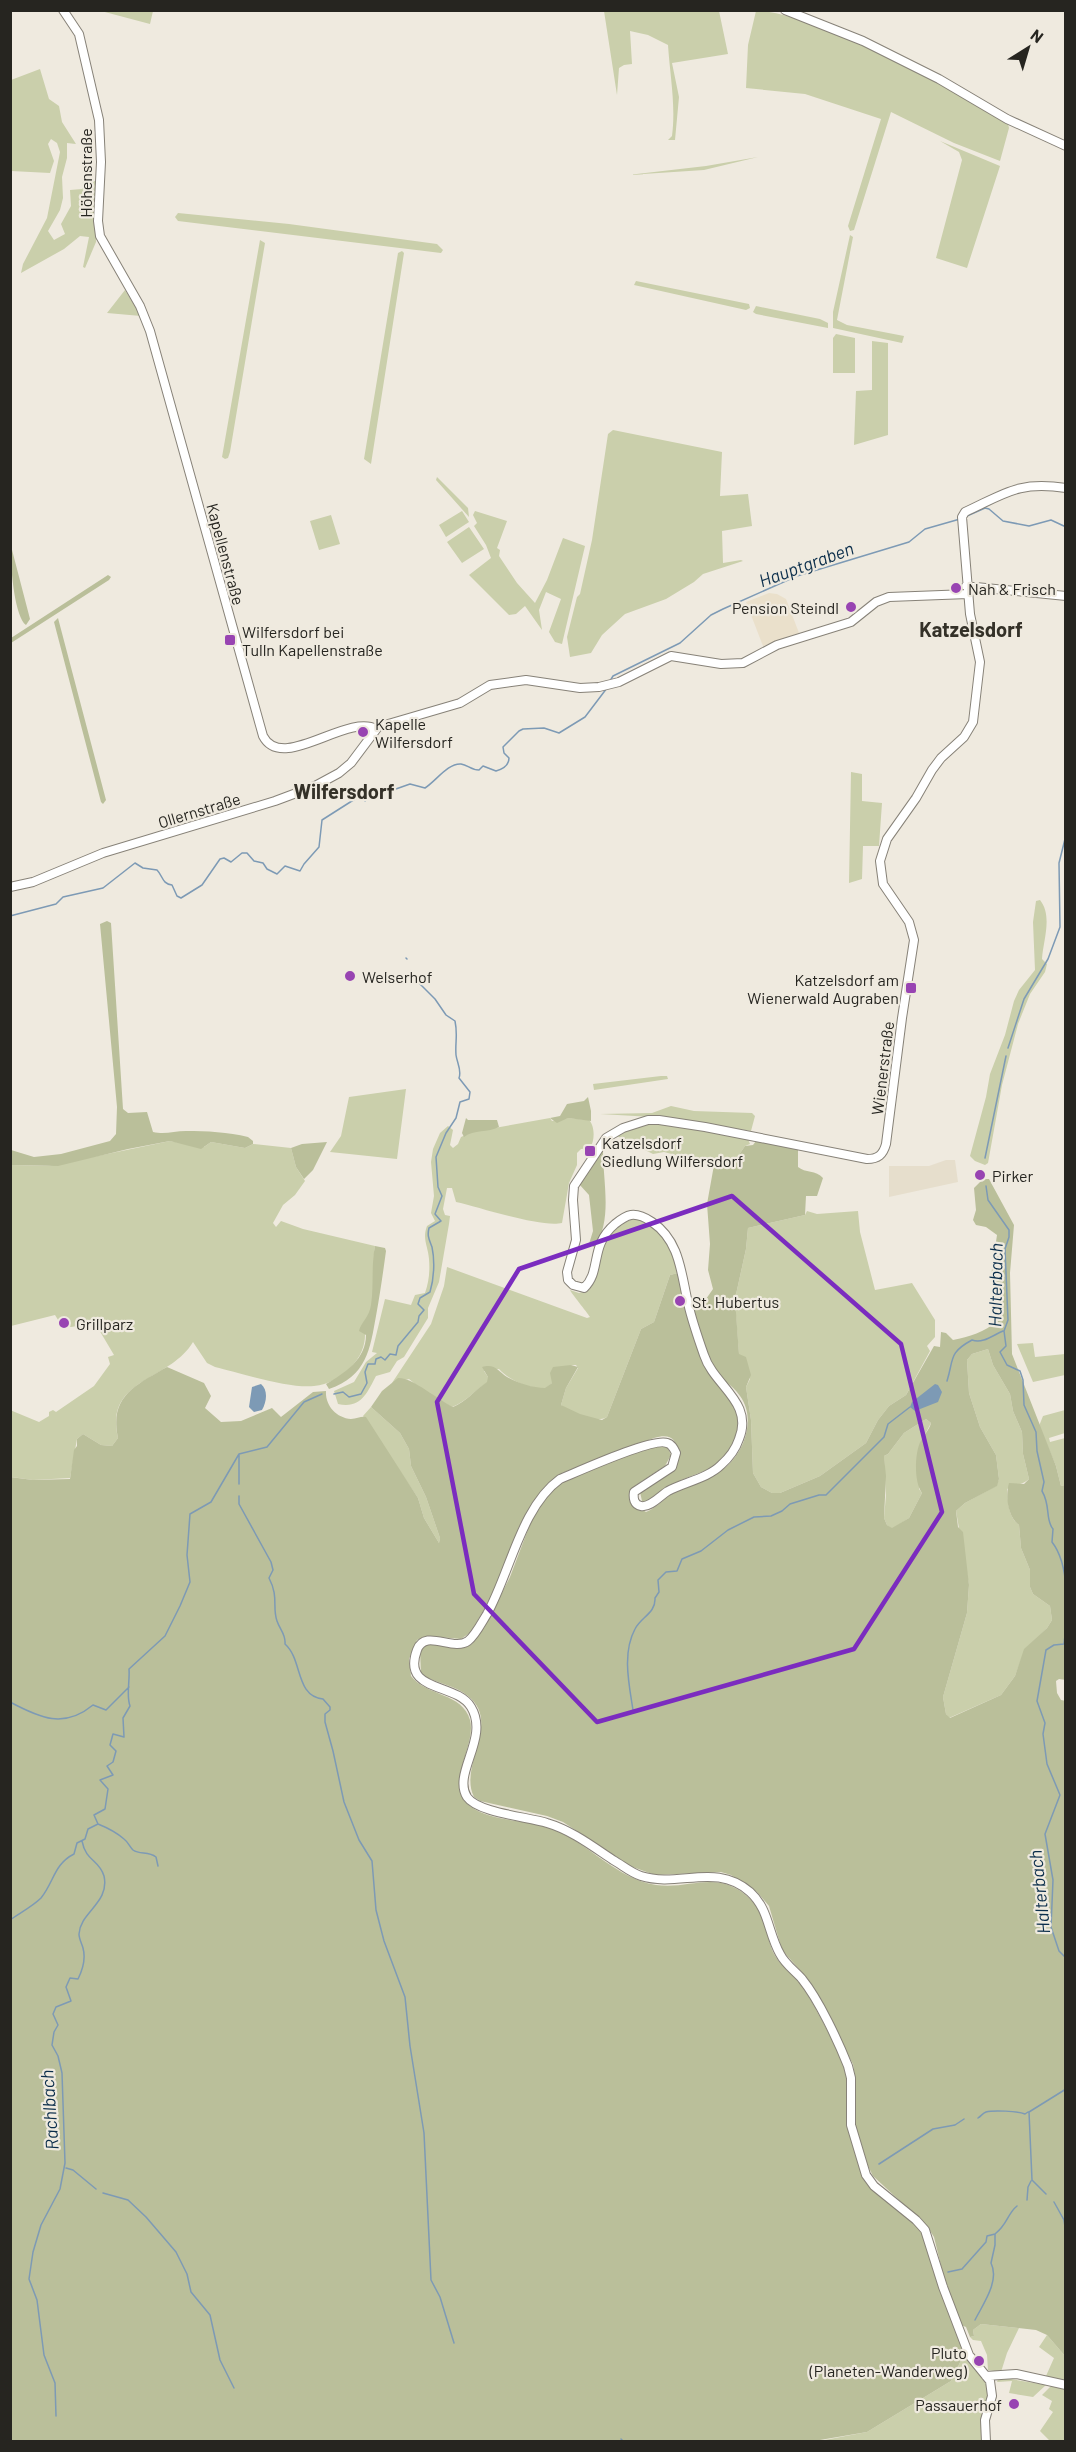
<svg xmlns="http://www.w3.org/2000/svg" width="1076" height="2452" font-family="Barlow,sans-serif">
<rect width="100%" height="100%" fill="#efeadf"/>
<path fill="#e6decc" d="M946 1160H955L958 1182 889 1197V1166H929Z"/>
<path fill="#eae0cb" d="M769 593 777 594 786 599 799 633 763 646 746 602Z"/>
<path fill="#cacfab" d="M101 11H153L150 24Z
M604 11H719L728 54 672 63 679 97 675 140H668L672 136C676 105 670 76 668 45L648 35 630 31 632 64 624 65 619 68 617 95Z
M756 11C778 11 797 19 817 27 885 52 947 87 1008 124L1009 128 1000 161 954 143 891 112 854 230 850 231 848 226 881 119 805 94 746 88 748 45Z
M40 69 49 99 59 106 62 122 76 144 67 143V158L62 177 63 198 60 210 48 231 54 240 65 234 61 224 71 206 70 190 82 189 83 181H95L96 242 85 268 83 267 89 237 80 236 64 249 21 273 23 264 47 218 60 152 57 143 51 139 48 144 54 161 50 173 11 171V80Z
M940 141 1000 166 967 268 936 258 962 160 959 152Z
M758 157 704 170 628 175 706 166Z
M178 213 289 224 437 244 443 250 441 253 178 221 175 217Z
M850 235 853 237 837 320 847 325 904 336 902 343 833 328V312Z
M260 240 265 243 230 452 228 458 225 459 222 457Z
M402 251 404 253 371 464 364 459 398 253Z
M636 281 749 304 750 308 746 310 634 285Z
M125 290 141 316 107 313Z
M756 306 820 319 828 323V328L756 314 753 312Z
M836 334 855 338V373H833V338Z
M872 341 888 343V435L854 445 856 391 872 390Z
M613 430 722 452 720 496 748 494 752 526 722 531 723 563 741 560 743 561 703 574 694 582 666 599 625 614 602 635 591 653 570 657 567 637 577 597 580 594 592 540 608 434Z
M437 477 468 508 469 517 436 480Z
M462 511 469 522 446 537 439 525Z
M475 511 507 521 497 548 500 550 499 556 517 583 535 603 547 580 563 538 585 546 562 644 555 642 549 632 561 599 546 592 539 610 542 630 525 606 516 614 509 615 469 575 491 558 486 545 474 526 477 523 473 515Z
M331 515 340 544 319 550 310 521Z
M469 527 484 549 462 563 447 542Z
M851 772 862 774V801L882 803 879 846H863L862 879 849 883Z
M1040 900C1053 916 1043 941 1042 959L1047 964 1045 972 1030 994 1018 1024 1002 1085 988 1163 985 1165 975 1161 970 1156 986 1097 990 1074 1005 1035 1014 1001 1019 990 1035 970 1033 922 1036 901Z
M661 1076H667L668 1079 594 1090 593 1084Z
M406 1089 397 1159 330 1152 341 1136 349 1097Z
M671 1106 694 1111 752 1113 755 1116 751 1131 670 1118 600 1114 652 1113Z
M550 1118 552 1121 568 1118 589 1120C595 1126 595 1141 590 1148L581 1149 577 1153V1165L569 1183 562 1223C541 1228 479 1207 456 1202L452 1188H447L443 1209 445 1215 450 1216 449 1224 439 1282 428 1308V1318L404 1357 397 1361 390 1372 376 1376C367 1393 361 1409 338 1404L334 1391 354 1382 366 1362 377 1353 372 1352 385 1299 411 1305 415 1295 425 1293C429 1282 430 1271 429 1259 428 1246 422 1239 427 1226L435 1221 431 1213 434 1196 431 1162 433 1149 440 1133 448 1126 453 1130 450 1145 453 1148 458 1144 461 1137 472 1132Z
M648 1123 681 1126 748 1139 750 1144 745 1146 734 1162 720 1161 714 1165 664 1152 653 1154 617 1136V1134Z
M170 1141 204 1147 211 1142 245 1148 253 1144 291 1148 296 1167 305 1181 295 1195 283 1205 273 1223 276 1227 281 1221 303 1229 375 1246C371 1265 379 1308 364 1322 367 1340 364 1354 350 1368 341 1377 328 1385 314 1386 291 1389 240 1373 215 1367L207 1363 193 1342C169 1382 104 1378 118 1438L112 1446 101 1445 83 1434 77 1439 70 1478 33 1480 11 1477 10 1410 39 1422 49 1416V1412L53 1410 56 1412 94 1386 110 1364 108 1357 114 1355 95 1323 71 1327 60 1323 55 1315 11 1326V1165L49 1166Z
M807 1211 817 1214 858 1211 860 1232 875 1290 912 1283 935 1320V1337L927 1346 930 1351 906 1395 889 1406 878 1420 866 1443 820 1476 780 1493H772L761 1487 753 1473 751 1420 746 1387 750 1379 739 1355 736 1316 735 1299 746 1249 748 1228 805 1215Z
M638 1219C662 1226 675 1250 678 1273L670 1275 654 1322 641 1329 607 1417C595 1424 571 1413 561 1405L566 1388 578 1368 576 1365H571L552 1379V1383L545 1389C529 1388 510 1381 499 1369L484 1371 488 1377V1382C475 1390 466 1402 452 1407L426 1393 409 1379 392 1383 431 1324 444 1286 447 1267 587 1318 590 1317C587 1312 571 1293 570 1290L579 1293 589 1290C606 1269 592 1246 620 1226 627 1221 630 1219 638 1219Z
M1033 1343 1035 1357 1065 1354V1375L1033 1382 1017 1344Z
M988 1349 993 1365 1010 1394 1013 1411 1022 1432 1023 1454 1029 1479C1023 1485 1015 1484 1007 1489 1008 1502 1008 1517 1019 1525L1021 1548 1030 1570V1587L1033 1594 1050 1606 1052 1620 1047 1628 1025 1649 1015 1676 1001 1695 949 1718 946 1714 943 1697 967 1613 969 1585 956 1511 965 1503 996 1486 999 1479 996 1455 980 1427 969 1393 967 1360 972 1354Z
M371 1407 400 1433 409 1449 411 1466 426 1497 440 1538 439 1543 424 1518 418 1498 363 1416Z
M1065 1410V1433L1049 1438 1050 1442 1065 1438V1485L1061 1486 1056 1466 1039 1426 1043 1416Z
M926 1419 931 1423 919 1446V1489L922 1493 909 1518 892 1529 887 1525 884 1518 886 1495 884 1456 888 1454 904 1433Z
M981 2324 1019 2328 1007 2353 1001 2372 988 2370 987 2355 981 2341 973 2340 970 2337 974 2336 973 2330Z
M1047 2335 1065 2356V2381L1046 2376 1054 2358 1039 2347Z
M964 2354 988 2384 990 2393 983 2441 814 2442 867 2432 951 2381Z
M999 2377 1046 2385 1033 2397 1009 2393 1012 2381 997 2382Z
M1052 2385 1065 2388V2441H1050L1040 2431 1053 2412 1049 2409 1052 2401 1042 2395Z"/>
<path fill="#babf9a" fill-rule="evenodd" d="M11 546 30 619 26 625C14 616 10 562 11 546Z
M108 575 111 577 109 580 11 643V638Z
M58 618 106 800 103 804 101 802 54 622Z
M107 921 111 923 123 1109 128 1113 147 1112 153 1132C165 1135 174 1131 186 1131 207 1131 228 1132 248 1137L253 1141V1144L245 1148 211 1142 201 1149 170 1141 128 1149 58 1166 11 1165V1150L34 1157 61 1154 110 1141 116 1134 117 1107 100 924Z
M588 1097 591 1111V1121L568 1118 557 1123 550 1118 560 1116 567 1104 584 1101Z
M466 1118 468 1120H497L499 1127C488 1133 474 1129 464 1137L462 1133Z
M756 1141 798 1147V1167C805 1173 816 1170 823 1178L817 1196H806L805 1215 748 1228 746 1249 735 1299 739 1354 746 1357 751 1375 746 1387 751 1420 753 1473 761 1487 772 1493H780L820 1476 866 1443 878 1420 889 1406 906 1395 934 1346 940 1347 941 1332 946 1333 953 1340C969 1337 985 1332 997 1321L996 1305 999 1295 991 1276 997 1235 986 1227 976 1225 973 1220 976 1210 974 1188 983 1179H989L1014 1225 1010 1273 1012 1354 1056 1466 1061 1486 1065 1485 1066 1680 1059 1679 1056 1681 1057 1693 1061 1700 1066 1701 1065 2356 1047 2335 1036 2330 981 2324 973 2330 974 2336 970 2337 966 2327 961 2325 943 2274 934 2237 927 2226 873 2176 868 2166 856 2127 855 2077 853 2064 807 1978 782 1950 769 1906 757 1892 731 1875 721 1872 655 1875 630 1866 563 1822 547 1816 480 1801 474 1797C458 1765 502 1723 468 1696 455 1685 436 1683 421 1675L420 1650 428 1643 464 1648 472 1644 484 1628 510 1577 532 1519 541 1504 561 1481 650 1445 667 1446 671 1455 665 1466 636 1485 632 1490 634 1504 646 1512C658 1507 665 1497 677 1491 691 1484 706 1480 719 1472 742 1459 758 1420 740 1396 732 1384 719 1379 713 1366 702 1346 697 1321 691 1300L694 1297 697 1299V1303L706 1299 713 1289 708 1270 710 1244 707 1204 714 1165 720 1161 734 1162 745 1146 753 1145ZM988 1349 993 1365 1010 1394 1013 1411 1022 1432 1023 1454 1029 1479 1024 1484 1009 1483C1005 1497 1008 1517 1019 1525L1021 1548 1030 1570V1587L1033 1594 1050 1606 1052 1620 1047 1628 1024 1649 1015 1676 1001 1695 950 1718 946 1714 943 1697 967 1613 969 1585 963 1532 958 1527 956 1511 965 1503 997 1486 999 1479 996 1455 980 1427 969 1393 967 1360 972 1354ZM926 1419 931 1423C929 1431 922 1437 919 1445 915 1457 914 1482 922 1493L909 1518 892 1528 887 1525 884 1518 886 1476 884 1456 888 1454 904 1433Z
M327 1142 313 1170 304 1179 296 1167 291 1148 302 1144Z
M601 1151 603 1152C603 1181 613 1222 594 1247L589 1244 593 1231 589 1195 579 1184Z
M375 1246 385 1248 386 1251C383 1273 380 1294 376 1316 370 1349 367 1376 329 1389L326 1384C345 1373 366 1359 366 1335L359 1331C361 1322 369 1318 371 1305 374 1286 371 1265 375 1246Z
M678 1273C687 1293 679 1291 676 1307H685L723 1389 739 1414V1433L727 1457 712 1468 681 1480 646 1502 642 1501 640 1492C648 1486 660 1480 667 1472 681 1456 682 1429 654 1438L562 1473 543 1489 519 1527 491 1597 471 1632 461 1639 427 1636 417 1640 409 1659 411 1676C426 1696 463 1693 470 1720 477 1746 443 1785 470 1806 493 1823 527 1819 553 1829 588 1843 617 1879 656 1885 691 1890 718 1868 750 1899 767 1914 765 1933 773 1952 779 1965 791 1971 799 1982 813 2001 830 2036 841 2057 852 2078 844 2093 848 2115 850 2129 865 2182 874 2191 890 2206 908 2216 922 2232L964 2354 951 2381 867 2432 814 2441H11L10 1477 33 1480 70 1479 74 1450 77 1446V1439L83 1434 101 1445 112 1446 118 1438C109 1396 136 1385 167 1367L204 1383 211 1396 205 1408 221 1422 241 1421 272 1408 281 1417 313 1392 326 1391C325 1405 336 1418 351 1419 357 1419 361 1416 366 1417L418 1498 424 1518 439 1543 440 1538 426 1497 411 1466 409 1449 400 1433 371 1407 382 1391 398 1378C412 1377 438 1400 453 1407 466 1402 475 1390 487 1382L488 1377 482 1367C495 1363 498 1371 507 1377 517 1383 533 1388 545 1388L552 1383 550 1373 553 1367 571 1365 578 1367 566 1388 561 1405 580 1414 602 1420 607 1417 641 1329 654 1322 670 1275Z"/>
<path fill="#7d9ab5" d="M261 1384C268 1390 267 1401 262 1410L254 1412 249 1407 252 1387Z
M935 1384 938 1385 942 1392 938 1402 915 1411 910 1407 912 1402Z"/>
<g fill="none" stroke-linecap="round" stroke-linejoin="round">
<path stroke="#7d9ab5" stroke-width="1.5" d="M967 516 985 508 989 509 1003 521 1029 526 1051 520 1066 527
M610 681 613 676 680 643 711 615 723 609 797 576 909 542 925 529 960 519
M365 801 371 792
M10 916 56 904 63 897 103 888 135 863 143 868 157 870C163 876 162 884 172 885L177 896 181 898 202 885 220 859 224 858 231 862 242 853H247L254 861 263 863 267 869 277 874 285 866 300 871 304 864 319 847 322 820 366 792 393 790 410 784 425 788C436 781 448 763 461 764 468 765 471 770 479 770L483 766 496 771C503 769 509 766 509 758L504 753 503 747 519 731 523 729 544 728 559 733 585 717 607 688
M406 958 407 959
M1008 1048 1024 999 1048 959 1060 927 1059 863 1066 835
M985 1158 1006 1056
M986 1186 988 1200 1009 1230V1237L1005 1249 1008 1320 1004 1331 1006 1346 1000 1352 1007 1365 1020 1371 1023 1380 1024 1405 1036 1432 1037 1451 1044 1482 1042 1491C1051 1506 1045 1520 1053 1529L1052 1542C1062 1555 1065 1572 1066 1588
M947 1381C954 1359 948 1353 972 1340 983 1344 993 1335 1003 1331
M334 1394 343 1392 349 1397 361 1394 367 1383 365 1372 368 1364H375L376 1359 381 1357 385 1360 390 1354 396 1355 398 1346 418 1322 419 1316 424 1310 418 1304 420 1298 430 1292C434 1279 435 1261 432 1247 429 1239 427 1236 429 1228L441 1221 435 1214 442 1196 438 1187 436 1157 446 1133 456 1118 460 1102 469 1099 470 1092 459 1078C462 1070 457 1063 456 1055 455 1042 458 1035 455 1021L446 1015 435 999 418 982
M239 1484V1455
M239 1496V1504L271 1562 273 1570 269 1578C279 1597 272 1607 277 1621 280 1630 286 1634 285 1644 303 1660 295 1696 323 1699L330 1707V1710L325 1714V1722L333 1751 344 1802 359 1840 372 1861 376 1910 384 1941 405 1997 410 2046 424 2133 431 2280 440 2297 454 2343
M1066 1626 1064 1644 1054 1645 1046 1650 1037 1701 1045 1723 1043 1734 1047 1764 1060 1795 1045 1834 1053 1880 1051 1927 1059 1951 1066 1958
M10 1702C40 1718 64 1729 93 1705L106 1710 129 1687
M633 1710C629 1684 622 1653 635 1629 641 1617 656 1613 655 1598L659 1592 658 1580 666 1572 677 1571 682 1559 701 1551 728 1530 754 1517 771 1516 782 1511 790 1504 819 1495H826L884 1437 888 1424 910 1407
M98 1824C108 1828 116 1832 124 1839 128 1842 130 1847 133 1850 140 1855 148 1851 156 1857L158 1866
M10 1920C20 1913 33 1906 41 1898 54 1882 54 1864 74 1854L77 1843 85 1839 88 1829 98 1824 94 1815 105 1809 108 1789 100 1780 113 1775 107 1766 113 1762 116 1751 110 1745 113 1734 124 1737 123 1718 130 1706C126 1695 130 1682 129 1669L165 1636 180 1606 190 1582 187 1555 190 1514 211 1502 239 1454 267 1447 304 1402 322 1394
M978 2118C981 2116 983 2113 986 2112 993 2110 1018 2111 1025 2114L1028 2112
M879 2164 933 2129 955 2125 964 2119
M66 2168 73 2170 96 2189
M103 2193 128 2200 146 2217 176 2252 187 2274 191 2292 210 2315 220 2360 234 2388
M1046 2194 1032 2180 1029 2112 1066 2089
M1027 2200 1028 2187 1031 2181
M1054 2202 1064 2220 1066 2234
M948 2272 962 2269 986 2242 987 2236 995 2234
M975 2320C983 2304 1000 2281 991 2263L995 2245V2234C1008 2224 1007 2214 1017 2206
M56 2416 55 2383 44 2355 37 2300 29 2279 33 2252 41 2225 60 2189 65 2163 62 2073 58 2056 52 2045 54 2032 58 2025 53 2014 56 2007 71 2001 66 1987 70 1978 78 1979C83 1969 86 1959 83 1948 82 1944 79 1939 79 1934 80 1912 110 1903 104 1876 99 1859 86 1862 82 1841
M621 2439 624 2442"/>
<defs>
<path id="secondary" d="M63 10 79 34 99 120 101 162 98 221 100 236 140 306 150 331 263 736C282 773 347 713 376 729
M785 10 863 41 939 79 1007 119 1066 146
M966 586 1066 596
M10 887 33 882 103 853 275 801 315 786 339 773 351 763 378 727 460 703 490 685 526 680 580 688 599 687 619 682 671 656 721 664 743 663 777 645 851 622 876 602 889 597 968 594
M986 2376 1016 2374 1066 2385
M986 2442 985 2420 992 2396 990 2381 969 2355 943 2287 925 2230 916 2220 874 2186 866 2175 851 2125V2078L848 2066C838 2041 819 2000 802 1979 795 1971 785 1964 780 1954 768 1933 769 1909 750 1892 716 1862 679 1888 641 1876 631 1873 622 1865 613 1860 592 1846 571 1830 547 1823 529 1817 478 1813 467 1797 452 1773 490 1738 471 1707 456 1682 401 1693 417 1650 425 1628 453 1652 468 1641 475 1636 482 1622 487 1614 510 1573 521 1507 560 1479 577 1472 654 1437 667 1443 672 1444 674 1449 676 1453L672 1467 634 1492C633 1498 634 1505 641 1506 650 1508 661 1495 668 1491 685 1482 708 1478 721 1465 729 1458 736 1448 739 1439 754 1402 714 1386 704 1355 698 1338 692 1321 688 1303 681 1273 680 1241 652 1222 646 1218 638 1214 631 1215 625 1216 620 1220 615 1224 589 1246 602 1271 584 1288L573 1285 568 1280 567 1272 576 1240 573 1200 574 1186 606 1138 623 1128 648 1120H659L705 1127 867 1159C878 1159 883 1155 886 1144L902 1018 914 940 909 922 883 884 880 861 887 839 916 798 932 770 941 758 964 737 973 722 980 662 970 614 962 517 965 512C1006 493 1018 481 1066 488"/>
</defs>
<use href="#secondary" stroke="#878278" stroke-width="10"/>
<use href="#secondary" stroke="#fff" stroke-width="8"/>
</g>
<path fill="none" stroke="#7b2cbf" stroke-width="4.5" stroke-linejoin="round" d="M732 1196 901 1344 942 1512 854 1649 597 1722 474 1594 437 1402 519 1269Z"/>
<g fill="#9844b2" stroke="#efeadf" stroke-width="2">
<circle cx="956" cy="588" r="6"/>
<circle cx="851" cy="607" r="6"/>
<rect x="224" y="634" width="12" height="12" rx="3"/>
<circle cx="363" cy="732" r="6"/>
<circle cx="350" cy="976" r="6"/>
<rect x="905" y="982" width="12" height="12" rx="3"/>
<rect x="584" y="1145" width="12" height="12" rx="3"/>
<circle cx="980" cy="1175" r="6"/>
<circle cx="680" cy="1301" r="6"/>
<circle cx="64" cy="1323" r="6"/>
<circle cx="979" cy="2361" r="6"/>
<circle cx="1014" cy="2404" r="6"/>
</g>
<g text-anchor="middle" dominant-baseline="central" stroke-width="4.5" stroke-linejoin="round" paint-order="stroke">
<g font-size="16" fill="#262520" stroke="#efeadf">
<text transform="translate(85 173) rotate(-90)">Höhenstraße</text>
<text transform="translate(226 554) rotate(75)">Kapellenstraße</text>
<text transform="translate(199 810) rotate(-17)">Ollernstraße</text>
<text transform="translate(882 1068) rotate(-83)">Wienerstraße</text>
</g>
<g font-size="16" fill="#262520" stroke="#efeadf" text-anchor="start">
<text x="968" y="588">Nah &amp; Frisch</text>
<text x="839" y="607" text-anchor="end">Pension Steindl</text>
<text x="242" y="631">Wilfersdorf bei<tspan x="242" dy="18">Tulln Kapellenstraße</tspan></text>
<text x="375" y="723">Kapelle<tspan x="375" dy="18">Wilfersdorf</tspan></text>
<text x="362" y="976">Welserhof</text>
<text x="899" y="979" text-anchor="end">Katzelsdorf am<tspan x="899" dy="18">Wienerwald Augraben</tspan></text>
<text x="602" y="1142">Katzelsdorf<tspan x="602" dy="18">Siedlung Wilfersdorf</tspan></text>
<text x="992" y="1175">Pirker</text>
<text x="692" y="1301">St. Hubertus</text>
<text x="76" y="1323">Grillparz</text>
<text x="967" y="2352" text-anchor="end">Pluto<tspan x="967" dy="18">(Planeten-Wanderweg)</tspan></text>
<text x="1002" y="2404" text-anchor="end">Passauerhof</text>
</g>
<g font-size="18" font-style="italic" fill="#0b2e4b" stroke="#efeadf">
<text transform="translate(806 564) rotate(-20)">Hauptgraben</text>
<text transform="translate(995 1285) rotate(-89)">Halterbach</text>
<text transform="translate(1039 1892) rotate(-96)">Halterbach</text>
<text transform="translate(49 2110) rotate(-94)">Rachlbach</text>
</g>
<g font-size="20" font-weight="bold" fill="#343128" stroke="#efeadf">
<text x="971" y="629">Katzelsdorf</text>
<text x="344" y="791">Wilfersdorf</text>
</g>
</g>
<rect width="1076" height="2452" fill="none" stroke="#262520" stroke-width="24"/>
<g transform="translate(1028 48) rotate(37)" stroke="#efeadf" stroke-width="4.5" paint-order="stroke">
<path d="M0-4.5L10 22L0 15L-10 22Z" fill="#262520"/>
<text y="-9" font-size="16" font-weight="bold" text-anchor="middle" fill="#262520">N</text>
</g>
</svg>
